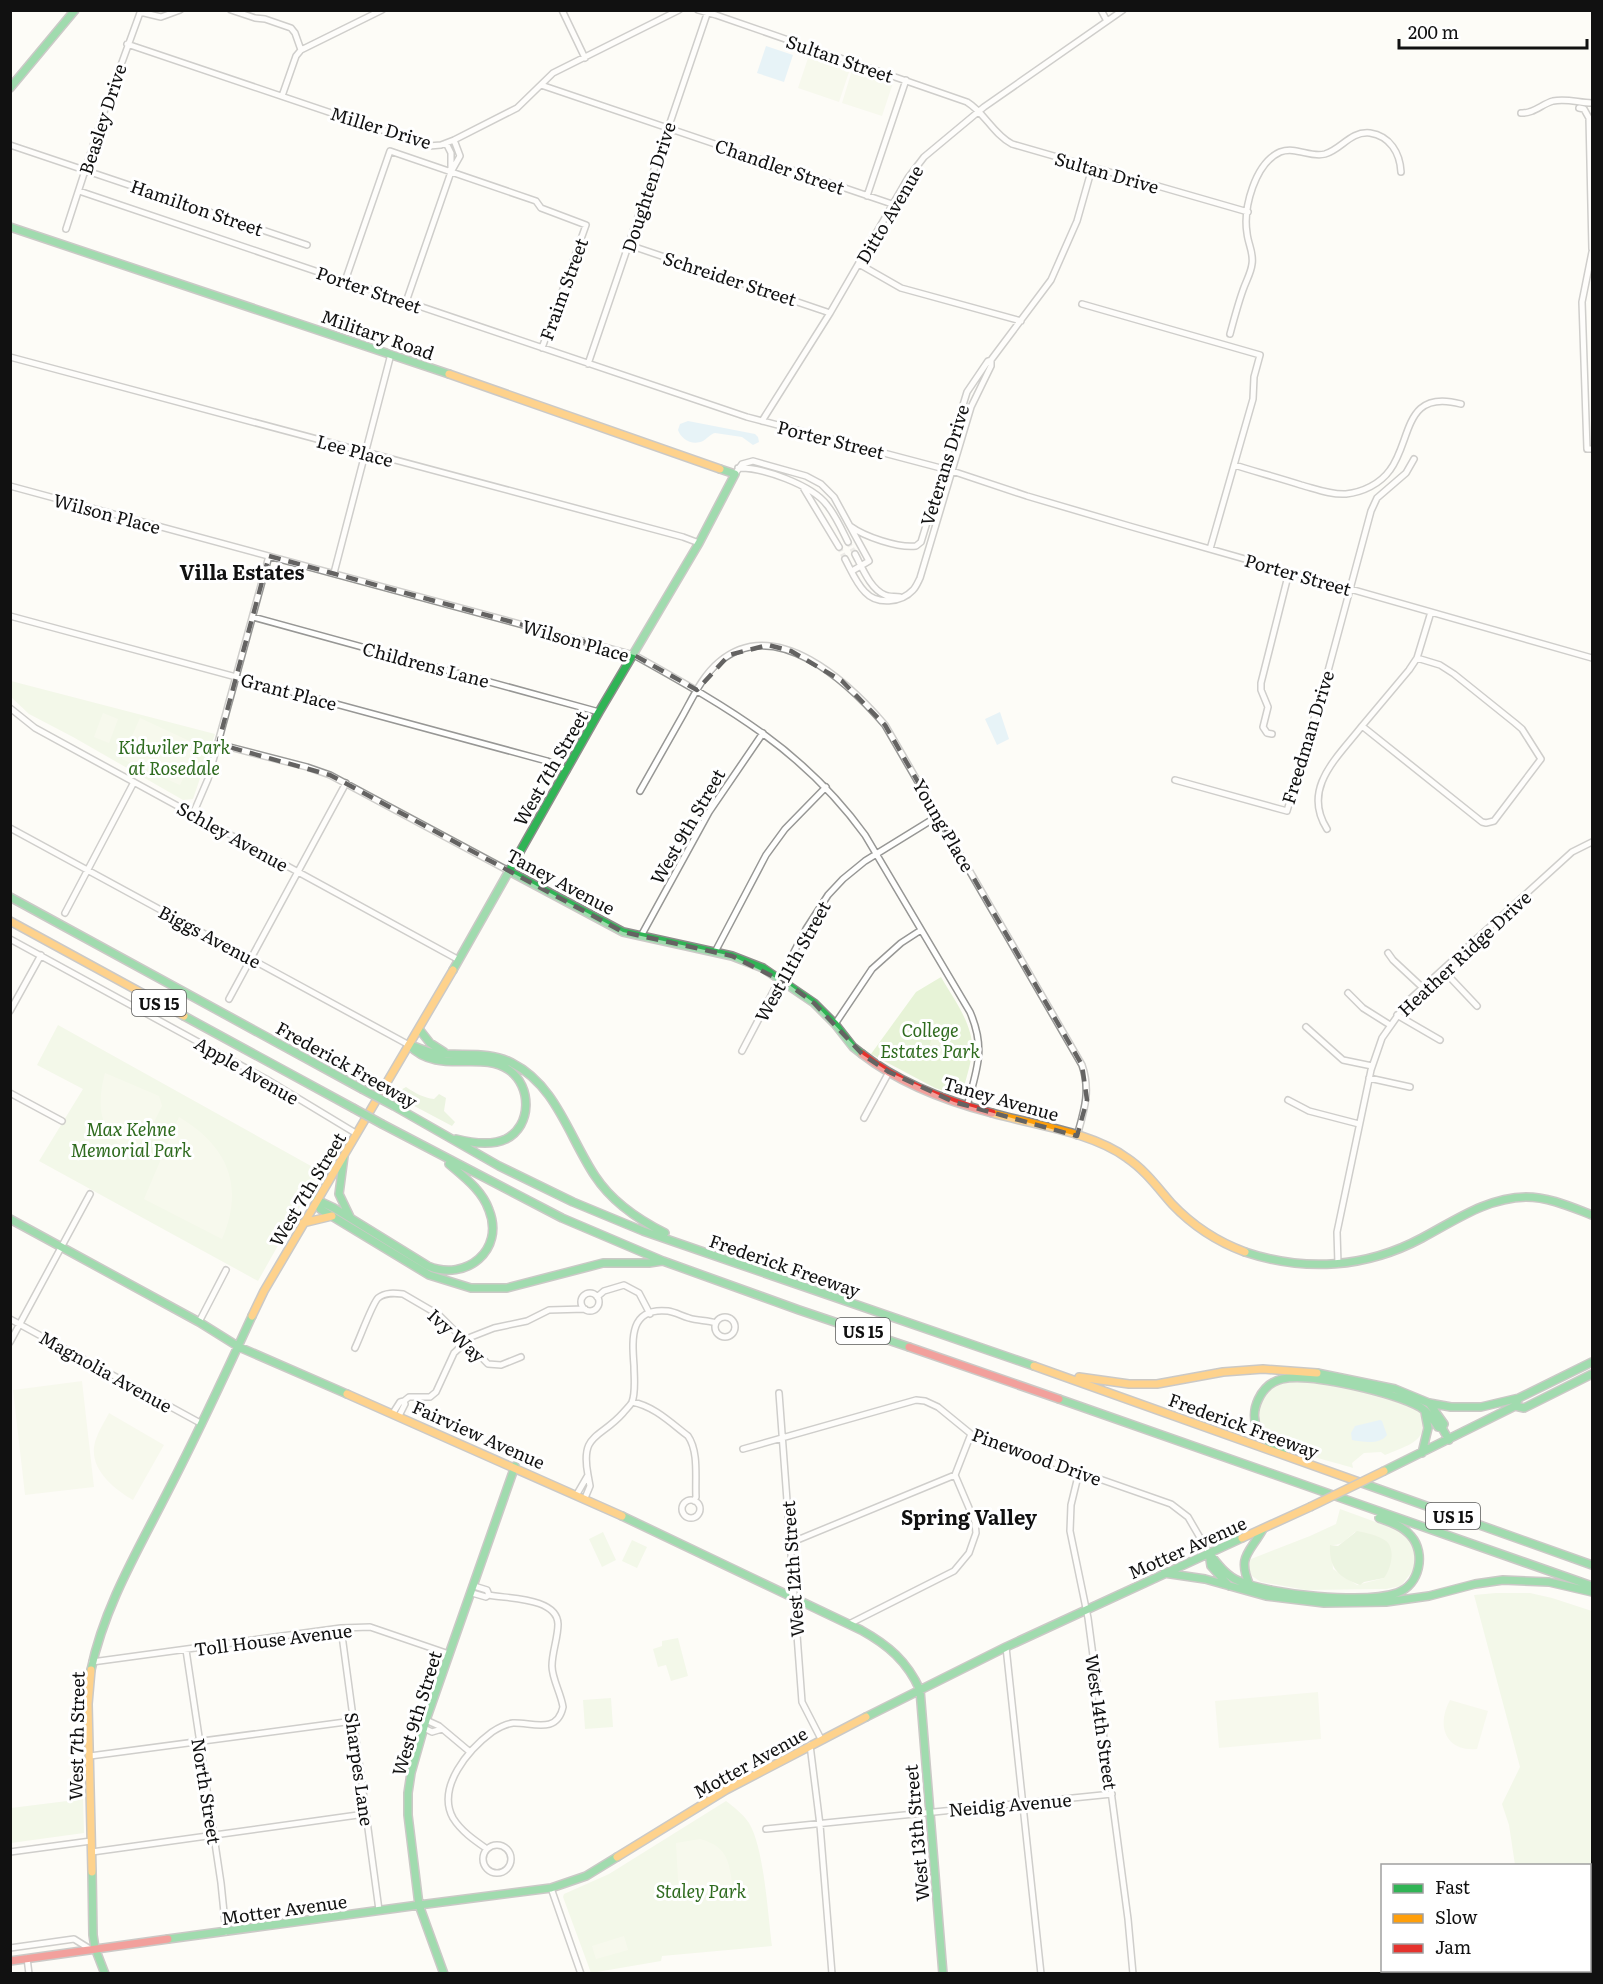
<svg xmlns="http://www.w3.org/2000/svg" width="1603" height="1984" font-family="Literata,serif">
<rect width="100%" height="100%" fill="#fdfcf7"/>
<path fill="#e7f3d7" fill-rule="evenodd" d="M11 681 215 734 193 799 183 800 73 737 29 714 11 697Z
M941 977C954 1000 975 1026 972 1054 970 1067 965 1082 962 1095L959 1096 935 1088 871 1054 916 992Z
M58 1025 320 1171 258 1281 39 1161 83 1089 37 1065Z
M1289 1380C1333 1386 1380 1388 1419 1411 1433 1441 1407 1445 1385 1455L1381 1452 1364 1453 1352 1463 1353 1468C1331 1461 1266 1448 1259 1424 1258 1420 1258 1414 1258 1410 1257 1393 1275 1385 1289 1380Z
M1340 1509 1403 1532 1416 1550 1414 1569 1401 1586 1386 1589 1306 1590 1261 1582 1252 1576 1248 1567 1251 1559 1310 1536 1336 1524ZM1355 1532 1384 1578 1357 1585 1333 1569 1331 1545C1342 1546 1346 1539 1355 1532Z
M603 1532 616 1560 602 1567 589 1539Z
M632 1540 647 1547 637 1568 622 1561Z
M1496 1593H1530L1552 1598 1592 1611V1973H1528V1971L1590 1970V1866L1515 1865 1509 1825 1502 1804 1520 1767 1474 1595Z
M678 1638 688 1676 671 1681 666 1665 658 1667 653 1649 662 1646V1641Z
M611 1698 613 1727 585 1729 583 1700Z
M83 1799 84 1833 11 1843V1808Z
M726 1801C734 1807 743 1814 749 1823 764 1847 768 1916 772 1946L662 1956 661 1961 591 1973 563 1897 564 1894 609 1874Z"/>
<path fill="#d8eac5" d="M406 1087C415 1093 424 1098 434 1099L439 1094 446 1098 444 1111 455 1122 452 1126 403 1100 397 1096V1092Z
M1357 1531C1366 1533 1378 1535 1386 1541 1396 1549 1391 1569 1384 1578L1364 1582 1360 1585C1338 1577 1329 1568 1330 1545L1338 1546Z"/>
<path fill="#f0f6e1" d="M809 55 850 69 839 102 798 88Z
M852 70 893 83 882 116 842 103Z
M103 713 118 719 109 743 94 737Z
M140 718 198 745 180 785 122 759Z
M936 1023 953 1028 944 1060 927 1055Z
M105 1073 159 1096 162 1106 154 1122 133 1153C99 1135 96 1107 105 1073Z
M179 1117C227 1146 245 1185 222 1239L144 1199Z
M82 1381 94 1487 25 1495 13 1390Z
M109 1413 164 1445 133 1500C112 1488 86 1466 96 1439 99 1430 105 1421 109 1413Z
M1318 1692 1321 1739 1219 1748 1215 1701Z
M1450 1700 1488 1711 1477 1749C1445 1752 1436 1725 1450 1700Z
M700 1839C729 1847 729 1863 733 1889L679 1897 676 1843Z
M624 1936 628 1950 596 1959 592 1946Z"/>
<path fill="#cde8f7" d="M766 46 793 55 784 82 757 73Z
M688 421 755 434 758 437 759 442 753 445 742 437 715 433C710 434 707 439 703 441 692 446 681 439 678 430L680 424Z
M1000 712 1009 739 997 745 985 719Z
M1380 1420 1382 1421 1387 1435C1380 1445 1363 1442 1352 1440L1351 1433 1355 1426Z"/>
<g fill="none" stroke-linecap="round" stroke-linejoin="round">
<path stroke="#dad9d4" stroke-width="5" stroke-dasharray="5 2.5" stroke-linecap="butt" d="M848 542 855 554
M839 547 845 559"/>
<defs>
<path id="street" d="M231 10 255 18 265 19 291 28 295 33 301 50
M562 10 585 58
M698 10 716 15 967 102C985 113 993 134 1012 144L1248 212
M1101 10 1107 21
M140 12 161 17 180 10
M127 44 429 146 441 145 454 140 517 108 553 73 679 10
M541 85 892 204
M282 96 296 56 301 50 382 10
M1579 108 1584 109 1589 118 1592 249
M1521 113C1533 114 1542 104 1553 101 1567 98 1579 103 1592 103
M446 143 451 153V170
M10 145 307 245
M79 191 747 417 952 471 1027 496 1129 526 1592 658
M867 196 906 80
M66 229 105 109 141 10
M629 245 830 313
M1592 252 1582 302 1587 449H1592
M859 264 901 288 1021 321
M345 281 390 151 536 201 541 208 586 225 542 348
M406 302 451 172 460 156 454 140
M1082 304 1260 355 1254 377 1253 399 1210 549
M1230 334C1234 319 1238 304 1243 290 1246 281 1251 273 1252 264 1254 253 1248 244 1247 233 1243 208 1255 163 1280 152 1296 146 1310 158 1325 154 1342 149 1350 131 1370 133 1390 136 1400 153 1401 172
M10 357 683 537 699 543
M588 364 708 11
M762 421 830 313 908 178 924 157 984 107 1123 10
M1234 465C1257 472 1279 478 1301 485 1316 489 1331 495 1346 494 1363 492 1380 484 1390 470 1412 441 1403 388 1461 404
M738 468C762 467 812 485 827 505 836 516 842 530 848 542
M735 474 742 464 753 461 806 476 821 484 834 497 869 561 852 571
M10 486 634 655C725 706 802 748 865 835L970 1012C986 1049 977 1069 967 1106
M804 489 839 547
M850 526C865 537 898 548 916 546L921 542 967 392 988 361 991 360 1051 280 1077 221 1092 168
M855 554C862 567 870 589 885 595 889 597 895 596 900 597
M845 559C851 570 856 583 865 592 877 605 901 603 913 590 916 587 918 582 920 578L971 407 991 366V360
M334 573 391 354
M10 616 547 761 567 770
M253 617 599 712
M1417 658 1409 670 1362 726 1482 822 1486 823 1494 821 1541 759 1522 729 1515 723 1454 674 1440 665 1417 658 1431 612
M10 708 35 728 459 960
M1272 734 1267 733 1263 727 1268 707 1261 690V683L1289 572
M218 744 307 767 330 775 509 871
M1175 780 1287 811 1328 671 1371 511 1377 498 1406 473 1414 459
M640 791C654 766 669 740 683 715 693 697 703 675 719 662 776 614 849 683 885 725L1082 1065C1091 1091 1084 1111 1077 1136
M193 814 208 779 269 556
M10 828 409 1045
M1327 829C1301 788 1338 757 1362 726
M65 913 134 782
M641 936 709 812 763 733
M10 939 266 1079 357 1134
M715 952 766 855 785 829 826 787
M1388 953 1393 960 1423 988
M1443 970 1477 1006
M1348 993 1363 1008 1390 1025
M229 999 346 783
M10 1011 41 955
M1397 1015 1440 1040
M835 1024 872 969 901 943 921 930
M1306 1027 1343 1060 1372 1066
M742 1051 806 929 828 895 843 879 865 861 938 816
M1369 1078 1410 1087
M10 1093 62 1121
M1288 1100 1309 1111 1359 1124
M864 1118 889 1072
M1338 1264 1337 1232 1371 1070 1382 1038 1408 1001 1572 852 1592 842
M581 1302a9 9 0 1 1 18 0a9 9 0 1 1-18 0Z
M597 1297 604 1291 624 1285 639 1293 650 1314
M715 1327a10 10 0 1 1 20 0a10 10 0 1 1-20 0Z
M10 1319 202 1424
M199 1322 226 1270
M10 1342 90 1194
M355 1348C360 1338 372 1304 378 1298 385 1292 395 1293 403 1294L439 1315 488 1364 501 1365 521 1357
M779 1393 802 1702 821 1739
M404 1401 409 1397H430L436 1392 454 1353 471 1337 494 1328 527 1321 549 1310 585 1309
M632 1402C654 1406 671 1423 688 1436 699 1452 695 1478 696 1497L694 1501
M393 1413 400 1402 404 1401 405 1404 399 1416
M743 1449 916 1400 925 1401 938 1407 971 1434 1171 1504 1188 1517 1209 1553
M1079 1472 1071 1505 1070 1531 1088 1618 1128 1919 1133 1974
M588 1475C580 1433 600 1439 623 1413 625 1410 630 1406 632 1402 636 1392 634 1377 634 1366 632 1339 629 1307 668 1311 675 1312 682 1316 689 1318 698 1321 707 1320 716 1323
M577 1494 588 1475 590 1486 585 1498
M682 1509a9 9 0 1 1 18 0a9 9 0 1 1-18 0Z
M790 1543 955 1475
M472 1593 486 1597 489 1595 487 1590 474 1586
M849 1624 954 1571 969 1553 976 1533 975 1522 955 1475 971 1434
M341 1628 379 1910
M1006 1647 1041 1974
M186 1650 221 1883 226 1932
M92 1662 341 1628 370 1627 449 1654
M426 1720 439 1726 470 1752
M424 1728 432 1732 442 1729
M810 1745 820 1825 832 1974
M90 1756 353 1721
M766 1829 1112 1794
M483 1859a14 14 0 1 1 28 0a14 14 0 1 1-28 0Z
M487 1849C474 1840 461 1831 453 1818 436 1787 469 1749 492 1732 498 1728 505 1724 513 1723 531 1722 557 1735 563 1707 561 1693 552 1679 552 1666 552 1652 558 1638 558 1624 557 1597 507 1599 489 1595
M10 1852 91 1841
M92 1852 365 1814
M551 1888 581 1974
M10 1948 74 1939 90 1949
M27 1958 29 1974"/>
<path id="fast" d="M10 88 75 10
M10 227 449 374
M509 871 623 932 732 956 763 968 814 1003 835 1024 853 1047 862 1054
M10 897 362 1089
M453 970 599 712 699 543 735 474 720 469
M184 1016 353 1108
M419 1029 430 1043 444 1052
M409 1045C418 1047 426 1052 435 1053 461 1057 488 1050 512 1063 556 1085 569 1137 595 1176 612 1202 637 1219 665 1233
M409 1045C438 1076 481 1050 509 1070 532 1086 532 1126 506 1139 491 1146 472 1143 456 1139
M394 1106 499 1166 573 1202 643 1231 1034 1366
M382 1124 562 1218 663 1261 799 1310 909 1347
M344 1156 339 1194 350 1217
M317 1200 320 1209 429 1275 471 1288H507L603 1263H649L662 1261
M317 1200 334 1208 428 1266C466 1282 505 1250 489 1210 482 1190 464 1177 449 1164
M10 1219 199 1322 239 1347 347 1394
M1245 1252C1305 1272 1366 1268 1422 1238 1456 1220 1486 1198 1526 1197 1549 1197 1571 1207 1592 1215
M1317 1373 1395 1389 1429 1403 1451 1407H1481L1519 1398
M1059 1399 1592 1586
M1429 1403 1444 1424 1442 1428
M1515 1406 1524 1408 1592 1374
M1283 1450C1273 1446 1264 1440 1258 1430 1248 1411 1261 1384 1282 1379 1310 1372 1394 1393 1420 1407 1428 1412 1433 1419 1438 1427L1442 1428 1449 1440
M1422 1453 1428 1428 1425 1412
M515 1466 426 1720 411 1773 408 1793V1815L419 1905 551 1888 586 1876 617 1857
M1384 1471 1515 1406 1519 1398 1592 1362
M1359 1482 1592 1565
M622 1516 861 1630C888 1645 907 1661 920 1690L943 1974
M1209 1553C1217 1563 1226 1576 1239 1581 1270 1595 1365 1604 1397 1593 1420 1585 1426 1553 1411 1536 1403 1526 1390 1522 1379 1518
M1209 1553 1211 1566 1229 1586
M1164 1573 1205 1579 1266 1596 1324 1603 1386 1602 1429 1596 1475 1584 1503 1580 1549 1582 1592 1592
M1250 1586C1237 1556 1249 1554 1263 1529
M91 1670C104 1607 138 1550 167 1493 197 1435 225 1375 252 1316
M866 1717 1006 1647 1242 1538
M92 1872 93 1935 95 1948 105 1974
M168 1939 419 1905 444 1974"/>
<path id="slow" d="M449 374 720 469
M10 921 184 1016
M992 1113C1034 1125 1092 1132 1127 1158 1145 1170 1158 1188 1172 1204 1192 1225 1218 1242 1245 1252
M303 1223 332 1216
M252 1316 264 1291 453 970
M1034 1366 1359 1482
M1079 1377 1129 1384H1157L1223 1372 1263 1369 1317 1373
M347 1394 622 1516
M1242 1538 1310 1507
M91 1670 88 1704 92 1872
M617 1857 726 1790 866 1717"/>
<path id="jam" d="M862 1054C899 1083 946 1101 992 1113
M909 1347 1059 1399
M10 1961 168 1939"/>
</defs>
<use href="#street" stroke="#979795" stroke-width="8"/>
<use href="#fast" stroke="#8e8d8b" stroke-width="10"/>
<use href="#slow" stroke="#8e8d8b" stroke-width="10"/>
<use href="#jam" stroke="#8e8d8b" stroke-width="10"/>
<use href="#street" stroke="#fffffe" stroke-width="5"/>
<use href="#fast" stroke="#30b455" stroke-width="7"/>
<use href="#slow" stroke="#ff9f0a" stroke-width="7"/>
<use href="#jam" stroke="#e5322d" stroke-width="7"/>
<defs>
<path id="fast-bridge" d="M362 1089 394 1106
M353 1108 382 1124"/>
<path id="slow-bridge" d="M1310 1507 1384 1471"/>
</defs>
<use href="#fast-bridge" stroke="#8e8d8b" stroke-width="10" stroke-linecap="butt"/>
<use href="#slow-bridge" stroke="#8e8d8b" stroke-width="10" stroke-linecap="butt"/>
<use href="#fast-bridge" stroke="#30b455" stroke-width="7"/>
<use href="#slow-bridge" stroke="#ff9f0a" stroke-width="7"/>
</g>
<path d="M0 0H1603V1984H0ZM269 556 634 655 697 690 729 655 768 645 791 651 842 681 885 725 1082 1065 1087 1100 1077 1136 954 1102 889 1072 863 1055 814 1003 788 984 732 956 623 932 330 775 218 744Z" fill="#fdfcf7" fill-opacity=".55" fill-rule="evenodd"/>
<path fill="none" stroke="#646362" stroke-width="4.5" stroke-dasharray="12 8" stroke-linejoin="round" d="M269 556 634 655 697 690 729 655 768 645 791 651 842 681 885 725 1082 1065 1087 1100 1077 1136 954 1102 889 1072 863 1055 814 1003 788 984 732 956 623 932 330 775 218 744Z"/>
<g text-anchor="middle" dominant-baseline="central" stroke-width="6" stroke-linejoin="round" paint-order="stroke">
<g fill="#fff" stroke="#585858" stroke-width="1.5">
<rect x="132" y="990" width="54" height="26" rx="4.5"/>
<rect x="836" y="1318" width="54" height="26" rx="4.5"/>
<rect x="1426" y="1503" width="54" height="26" rx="4.5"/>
</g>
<g font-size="16" font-weight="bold" fill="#111">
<text x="159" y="1003">US 15</text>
<text x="863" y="1331">US 15</text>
<text x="1453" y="1516">US 15</text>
</g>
<g font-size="18" fill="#111" stroke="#fff">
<text transform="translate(840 58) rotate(19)">Sultan Street</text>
<text transform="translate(102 119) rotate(-72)">Beasley Drive</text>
<text transform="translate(381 127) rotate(17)">Miller Drive</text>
<text transform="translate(780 166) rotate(19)">Chandler Street</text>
<text transform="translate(1107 172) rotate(16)">Sultan Drive</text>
<text transform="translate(648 187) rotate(-72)">Doughten Drive</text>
<text transform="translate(197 207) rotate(19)">Hamilton Street</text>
<text transform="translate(889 214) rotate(-59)">Ditto Avenue</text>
<text transform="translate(730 278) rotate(18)">Schreider Street</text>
<text transform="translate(369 289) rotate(19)">Porter Street</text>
<text transform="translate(563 289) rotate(-70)">Fraim Street</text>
<text transform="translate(378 334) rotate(19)">Military Road</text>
<text transform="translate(831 439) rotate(14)">Porter Street</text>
<text transform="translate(355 450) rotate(15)">Lee Place</text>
<text transform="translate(944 465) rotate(-73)">Veterans Drive</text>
<text transform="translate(107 513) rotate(15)">Wilson Place</text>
<text transform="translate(1298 574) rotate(16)">Porter Street</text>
<text transform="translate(576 640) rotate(16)">Wilson Place</text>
<text transform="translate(426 664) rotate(15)">Childrens Lane</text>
<text transform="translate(289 691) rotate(15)">Grant Place</text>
<text transform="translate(1307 737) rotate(-73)">Freedman Drive</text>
<text transform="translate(550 768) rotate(-60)">West 7th Street</text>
<text transform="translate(944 825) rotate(60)">Young Place</text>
<text transform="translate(687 826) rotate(-60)">West 9th Street</text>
<text transform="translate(233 836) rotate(29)">Schley Avenue</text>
<text transform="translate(561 881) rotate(28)">Taney Avenue</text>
<text transform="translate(210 936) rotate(28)">Biggs Avenue</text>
<text transform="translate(1464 953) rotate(-43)">Heather Ridge Drive</text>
<text transform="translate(792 961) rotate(-61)">West 11th Street</text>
<text transform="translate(347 1064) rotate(29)">Frederick Freeway</text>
<text transform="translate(247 1070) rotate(30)">Apple Avenue</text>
<text transform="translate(1001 1098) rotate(16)">Taney Avenue</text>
<text transform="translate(307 1189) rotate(-59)">West 7th Street</text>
<text transform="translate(785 1265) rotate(19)">Frederick Freeway</text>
<text transform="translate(457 1335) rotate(42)">Ivy Way</text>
<text transform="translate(106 1371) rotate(29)">Magnolia Avenue</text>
<text transform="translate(1244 1425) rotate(20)">Frederick Freeway</text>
<text transform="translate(479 1434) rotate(24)">Fairview Avenue</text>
<text transform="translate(1037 1456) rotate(20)">Pinewood Drive</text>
<text transform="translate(1187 1547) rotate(-24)">Motter Avenue</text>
<text transform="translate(792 1569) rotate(-94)">West 12th Street</text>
<text transform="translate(273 1639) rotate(-7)">Toll House Avenue</text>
<text transform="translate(416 1713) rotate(-73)">West 9th Street</text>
<text transform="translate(1102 1722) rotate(82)">West 14th Street</text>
<text transform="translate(76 1736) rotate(-89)">West 7th Street</text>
<text transform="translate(750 1762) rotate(-29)">Motter Avenue</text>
<text transform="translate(360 1769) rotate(82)">Sharpes Lane</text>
<text transform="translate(207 1791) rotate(81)">North Street</text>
<text transform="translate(1010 1804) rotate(-5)">Neidig Avenue</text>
<text transform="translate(916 1833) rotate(-95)">West 13th Street</text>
<text transform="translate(284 1909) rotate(-8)">Motter Avenue</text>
</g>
<g font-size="18" font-style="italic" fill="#2f6b1f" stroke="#fff">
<text x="174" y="746">Kidwiler Park<tspan x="174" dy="21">at Rosedale</tspan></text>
<text x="930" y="1029">College<tspan x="930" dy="21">Estates Park</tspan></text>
<text x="131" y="1128">Max Kehne<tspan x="131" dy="21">Memorial Park</tspan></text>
<text x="701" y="1890">Staley Park</text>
</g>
<g font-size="20" font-weight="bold" fill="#111" stroke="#fff">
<text x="242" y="571">Villa Estates</text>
<text x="969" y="1516">Spring Valley</text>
</g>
</g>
<rect width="1603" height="1984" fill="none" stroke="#111111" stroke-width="24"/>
<rect x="1381" y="1864" width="210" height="108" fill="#ffffff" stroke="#a0a0a0" stroke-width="1.5"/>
<rect x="1393" y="1884" width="30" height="9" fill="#30b455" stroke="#a0a0a0" stroke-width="1.5"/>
<text x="1435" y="1894" font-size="18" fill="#111111">Fast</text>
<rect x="1393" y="1914" width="30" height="9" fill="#ff9f0a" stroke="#a0a0a0" stroke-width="1.5"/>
<text x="1435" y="1924" font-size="18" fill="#111111">Slow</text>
<rect x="1393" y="1944" width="30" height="9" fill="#e5322d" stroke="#a0a0a0" stroke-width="1.5"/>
<text x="1435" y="1954" font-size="18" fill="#111111">Jam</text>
<path d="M1399 39v9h188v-9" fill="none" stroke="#111111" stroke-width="3"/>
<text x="1408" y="39" font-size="18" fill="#111111" stroke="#ffffff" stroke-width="4.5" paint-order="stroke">200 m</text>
</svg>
